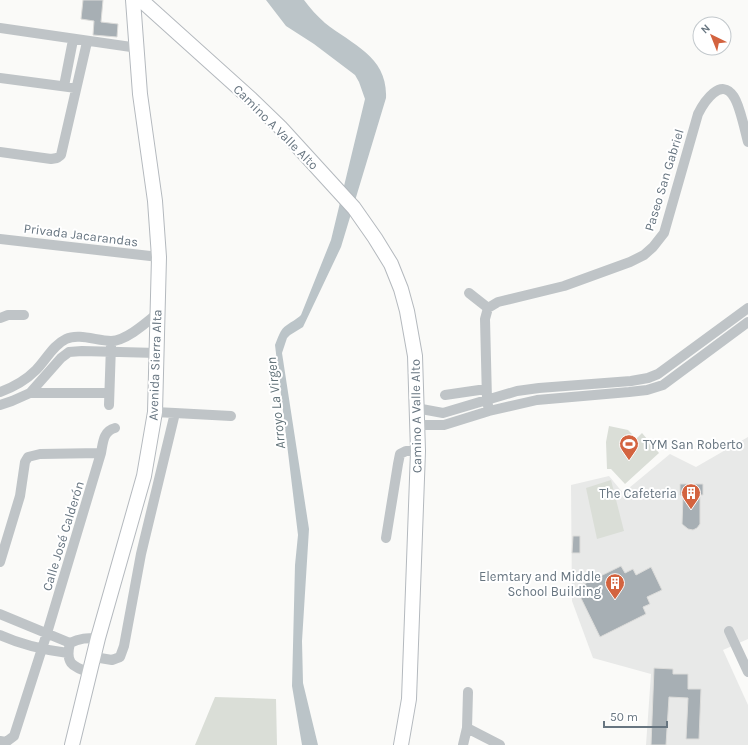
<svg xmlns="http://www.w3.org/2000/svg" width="748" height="745" font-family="Karla,sans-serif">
<rect width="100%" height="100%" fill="#fafaf8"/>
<path fill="#e8e9e8" d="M748 437V639L723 650 748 705V745H646L651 674 593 658 572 601 571 485 609 476 623 493 670 454 696 467Z"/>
<path fill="#daded7" d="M609 426 628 430 632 434 630 437 634 441 642 433 659 453 625 484 611 469H607L606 442Z
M611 480 624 531 597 539 586 488Z
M215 697 276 699 277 745H195Z"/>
<path fill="#bbc4c8" d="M266 0H304C310 8 317 16 325 23 353 45 388 57 386 98L341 247 303 327 290 335 287 338 282 353 309 529 302 641 303 683 318 745H302L292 686 295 565 298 535 275 345C278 338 280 329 287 325 292 321 296 320 301 315L331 240 365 99 359 82 355 75 314 44 286 26Z"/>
<path fill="#a7afb4" stroke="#dcdcda" d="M83 0H103L101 22 118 24 117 37 93 35 94 21 81 19Z
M680 484H703V495H700V524L697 528 693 530 688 529 682 524 683 496 680 495Z
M573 536H580V553H572Z
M621 566 625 573 633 569 636 575 651 567 662 590 647 597 650 604 643 607 646 614 600 637 576 588Z
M654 668 673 669V674H688V689H701L699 739H686L688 698 669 697 666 745H651Z"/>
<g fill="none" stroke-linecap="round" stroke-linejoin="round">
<defs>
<path id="secondary" d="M141 0 251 99 280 127 354 208 375 238 391 264 401 289 407 311 415 356 418 451 409 699 401 745
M72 745 98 638 144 476 155 412 159 257 155 201 140 94 133 0"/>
</defs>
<use href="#secondary" stroke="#b4b9be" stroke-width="16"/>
<path stroke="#bfc4c7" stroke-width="10" d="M0 28 138 48
M0 78 76 88
M64 86 73 40
M0 152 51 159 57 158 61 155 87 42
M0 239 159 257
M469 293 488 308
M0 318 8 315H24
M0 392C14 387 26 380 36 370 46 360 53 345 66 339 79 333 97 341 111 341 126 341 147 322 158 313
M30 393H109
M445 395 486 389
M0 405 12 401 30 393 61 358 69 352 82 351 157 353
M109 405 111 345
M416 408 443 413 517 391 539 388 631 381 648 378 658 374 748 308
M489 411 487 400 485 319 488 308 498 302 564 286 630 262 644 255 653 247 664 233 698 114C704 102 721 76 734 97 740 106 745 131 748 142
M175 413 231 416
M416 425H444L489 411 537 400 629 392 647 390 663 385 748 322
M386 538 398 464 400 454 406 451H418
M0 562 20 496 25 462 28 457 40 454 101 453
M0 614 70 643
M729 631 748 672
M0 635C22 645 44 650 68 653
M94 657 112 660 120 657 124 646 141 554 175 413 155 412
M90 673C72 666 65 664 70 643 80 638 87 638 98 638
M467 728 500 745
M0 741 6 742 14 736 47 633 101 453C103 443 103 431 115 428
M463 745 467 728 468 692"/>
<use href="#secondary" stroke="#fff" stroke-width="14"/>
</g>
<defs>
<symbol id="stadium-pin" viewBox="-11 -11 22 30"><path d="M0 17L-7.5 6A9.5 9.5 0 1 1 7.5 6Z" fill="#d3633f" stroke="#fff"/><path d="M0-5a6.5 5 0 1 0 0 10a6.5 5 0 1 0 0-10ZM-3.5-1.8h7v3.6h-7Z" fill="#fff"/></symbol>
<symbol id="building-pin" viewBox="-11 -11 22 30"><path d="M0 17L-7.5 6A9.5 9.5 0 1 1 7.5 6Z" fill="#d3633f" stroke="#fff"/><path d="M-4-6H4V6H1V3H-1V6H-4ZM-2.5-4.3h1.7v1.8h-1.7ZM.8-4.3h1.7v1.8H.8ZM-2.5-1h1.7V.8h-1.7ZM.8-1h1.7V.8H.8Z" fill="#fff"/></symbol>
</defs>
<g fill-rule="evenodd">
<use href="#stadium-pin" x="618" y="433" width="22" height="30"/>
<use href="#building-pin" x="680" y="482" width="22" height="30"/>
<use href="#building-pin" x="604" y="572" width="22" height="30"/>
</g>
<g text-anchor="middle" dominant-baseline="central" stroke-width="4" stroke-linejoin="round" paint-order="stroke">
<g font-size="13" fill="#677580" stroke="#fff">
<text transform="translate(276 127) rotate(45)">Camino A Valle Alto</text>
<text transform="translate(664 180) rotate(-73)">Paseo San Gabriel</text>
<text transform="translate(81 235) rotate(7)">Privada Jacarandas</text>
<text transform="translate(155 365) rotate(-88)">Avenida Sierra Alta</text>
<text transform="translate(416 416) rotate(-91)">Camino A Valle Alto</text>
<text transform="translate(63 536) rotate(-73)">Calle José Calderón</text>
</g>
<g font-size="13" fill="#677580" stroke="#fff" text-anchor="end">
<text x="643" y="444" text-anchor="start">TYM San Roberto</text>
<text x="677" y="493">The Cafeteria</text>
<text x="601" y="576">Elemtary and Middle<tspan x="601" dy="15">School Building</tspan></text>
</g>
<g font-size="14" font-style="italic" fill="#627379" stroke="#fff">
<text transform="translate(276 403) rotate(-96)">Arroyo La Virgen</text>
</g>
</g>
<g transform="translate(712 36) rotate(317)"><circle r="19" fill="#ffffff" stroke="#c2c8cc"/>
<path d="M0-3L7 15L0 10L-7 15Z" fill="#d3633f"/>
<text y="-6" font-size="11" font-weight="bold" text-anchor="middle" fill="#677580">N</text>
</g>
<path d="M604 721v6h63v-6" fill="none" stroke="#677580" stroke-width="2"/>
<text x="610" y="721" font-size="12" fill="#677580" stroke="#ffffff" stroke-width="3" paint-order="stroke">50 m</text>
</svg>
